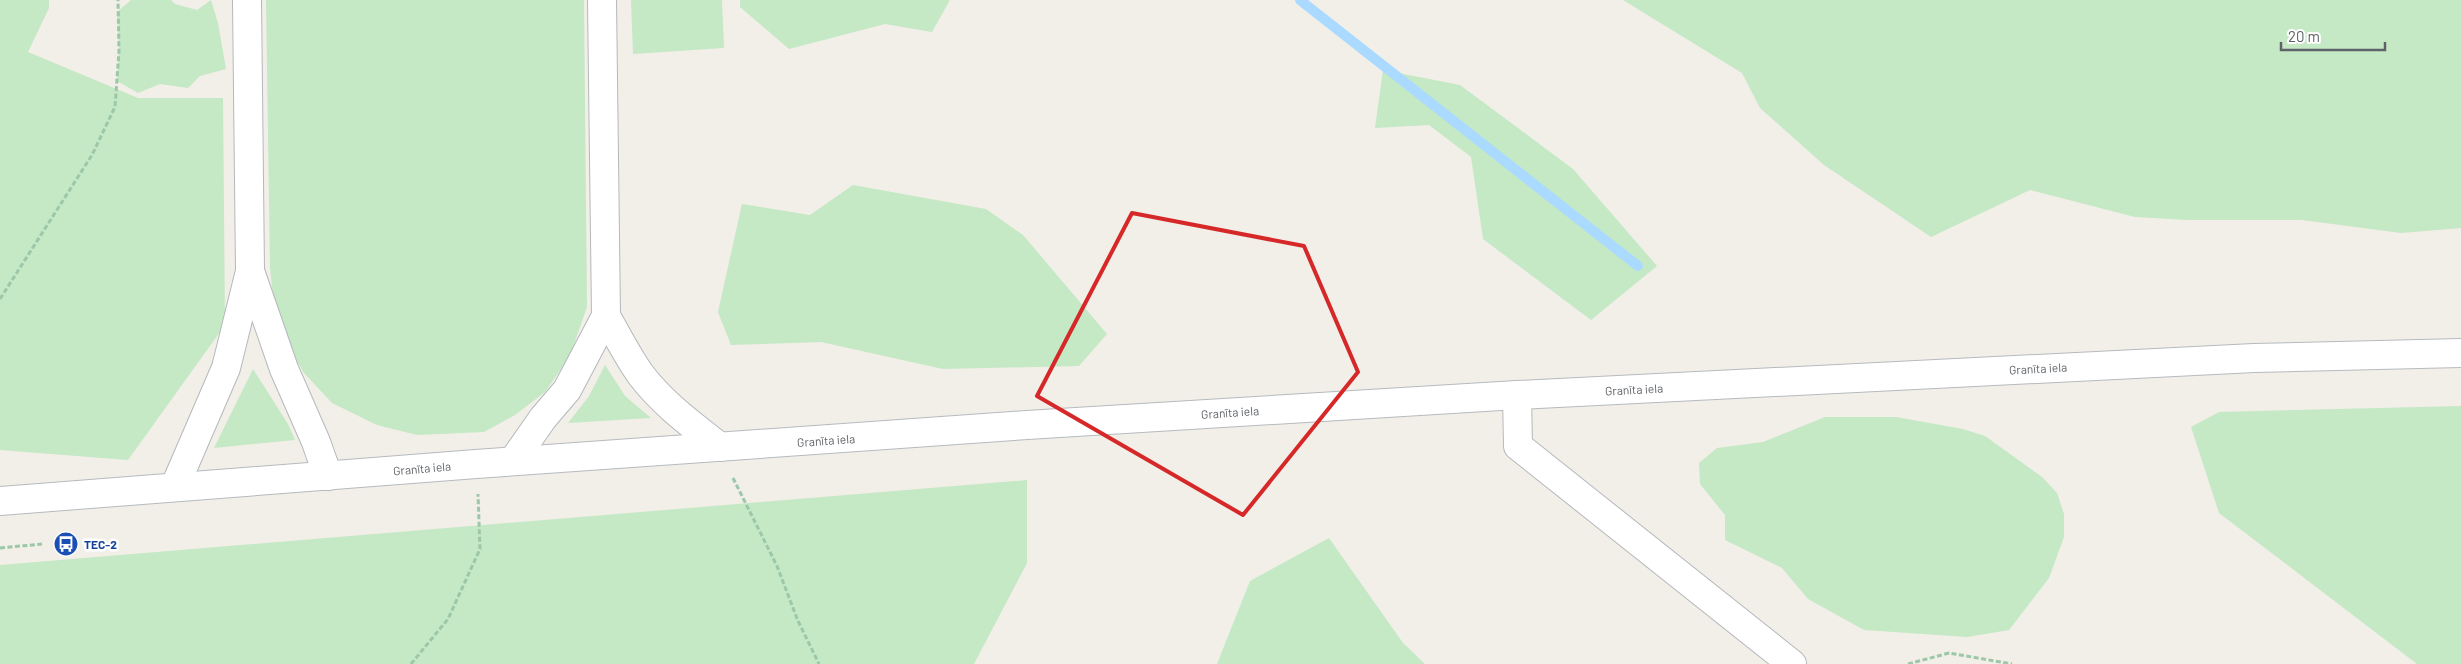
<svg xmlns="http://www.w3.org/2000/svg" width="2461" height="664" font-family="Barlow,sans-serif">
<rect width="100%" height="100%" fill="#f1efe8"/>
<path fill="#c5e8c5" d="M0 0H49V8L28 52 138 98H223L225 325 128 460 0 450Z
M131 0H171L175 4 197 10 211 0 218 23 226 69 200 76 188 88 160 84 138 93 117 81 119 47 117 12Z
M266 0H584L587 307 570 356 545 392 515 415 484 432 417 435 377 425 332 403 304 373 289 347 275 315 270 268Z
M631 0H722L724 48 633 54Z
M740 0H950L932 32 885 24 789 49 740 7Z
M1623 0H2461V228L2401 233 2302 220H2189L2135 217 2030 190 1931 237 1824 165 1760 108 1742 73Z
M1383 70 1460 85 1573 169 1657 266 1591 320 1483 239 1471 157 1429 125 1375 128Z
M853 185 986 209 1023 235 1107 334 1079 366 943 369 821 342 731 345 718 312 742 204 810 215Z
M605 365 625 396 651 418 568 423 589 396Z
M253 369 288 424 295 440 214 448Z
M2461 406V664H2417L2219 513 2191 427 2219 412Z
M1825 417H1896L1963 429 1985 436 2042 477 2057 493 2064 514V537L2049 578 2009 630 1967 637 1864 630 1808 599 1782 568 1725 540V515L1700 484 1699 463 1717 448 1763 442Z
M1027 480V563L974 664H0V565Z
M1329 538 1403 643 1425 664H1217L1250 581Z"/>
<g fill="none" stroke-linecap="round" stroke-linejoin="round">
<path stroke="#aadaff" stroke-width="10" d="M1300 0 1638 266"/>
<defs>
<path id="minor" d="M247 0 250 271 284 369 316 442 328 476
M606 316C617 335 628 357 641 375 663 404 692 425 720 447
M513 461 543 418 567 390 606 316 602 0
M175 486 226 368 250 271"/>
<path id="tertiary" d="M1517 395 1518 446 1792 664"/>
<path id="secondary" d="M0 501 476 464 1027 425 1517 395 2254 358 2461 353"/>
</defs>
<use href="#minor" stroke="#b5b8bc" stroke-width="30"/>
<use href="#tertiary" stroke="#b5b8bc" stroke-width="30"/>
<use href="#secondary" stroke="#b6babf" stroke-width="30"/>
<path stroke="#9cc7a9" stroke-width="3" stroke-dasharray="5 2.5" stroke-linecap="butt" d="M0 299 92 155 115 107 119 51 118 0
M733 478 777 566 798 621 819 664
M0 548 42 544
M411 664 448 619 480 549 478 494
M1908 664 1949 653 2012 664"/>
<use href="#minor" stroke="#fff" stroke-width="28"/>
<use href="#tertiary" stroke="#fff" stroke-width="28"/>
<use href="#secondary" stroke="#fff" stroke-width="28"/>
</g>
<path fill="none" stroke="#d62828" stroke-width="4" stroke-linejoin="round" d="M1132 213 1304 246 1358 372 1243 515 1037 396Z"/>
<defs>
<symbol id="bus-disc" viewBox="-11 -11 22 22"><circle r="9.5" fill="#1a4fb4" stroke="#fff"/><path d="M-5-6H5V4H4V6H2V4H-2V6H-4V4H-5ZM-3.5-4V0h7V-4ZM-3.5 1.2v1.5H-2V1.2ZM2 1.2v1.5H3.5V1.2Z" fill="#fff"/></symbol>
</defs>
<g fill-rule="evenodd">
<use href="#bus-disc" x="52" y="530" width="28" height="28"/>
</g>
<g text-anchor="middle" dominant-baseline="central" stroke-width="5" stroke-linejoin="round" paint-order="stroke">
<g font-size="12" fill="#5f6368" stroke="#fff">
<text transform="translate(2038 368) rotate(-3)">Granīta iela</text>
<text transform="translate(1634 389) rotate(-3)">Granīta iela</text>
<text transform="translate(1230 412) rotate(-4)">Granīta iela</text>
<text transform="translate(826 440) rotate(-4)">Granīta iela</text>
<text transform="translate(422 468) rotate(-5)">Granīta iela</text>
</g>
<g font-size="12" font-weight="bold" fill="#164399" stroke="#fff" text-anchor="start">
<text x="84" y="544">TEC-2</text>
</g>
</g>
<path d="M2281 42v8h104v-8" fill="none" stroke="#5f6368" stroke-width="2.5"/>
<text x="2288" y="42" font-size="15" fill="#5f6368" stroke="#ffffff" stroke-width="4" paint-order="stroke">20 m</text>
</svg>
